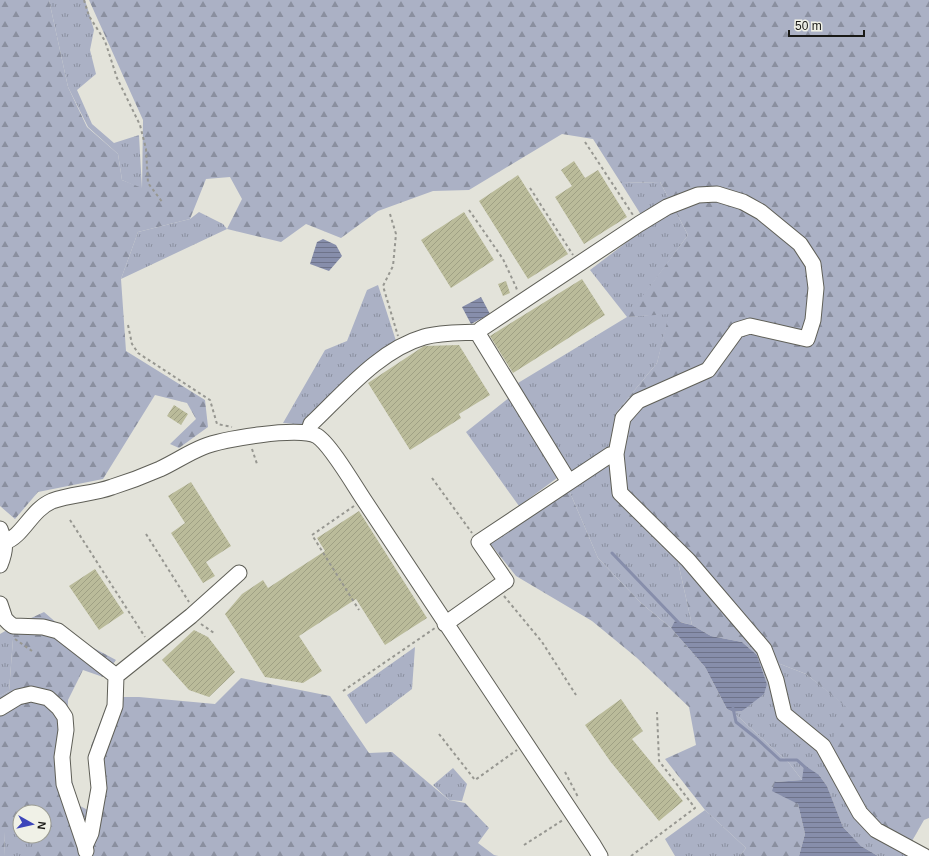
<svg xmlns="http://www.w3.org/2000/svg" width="929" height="856" font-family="Arial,sans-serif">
<defs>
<pattern id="grass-tufts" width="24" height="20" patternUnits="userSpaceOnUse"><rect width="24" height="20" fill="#abb1c5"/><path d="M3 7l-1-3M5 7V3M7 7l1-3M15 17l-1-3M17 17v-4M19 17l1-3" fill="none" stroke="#8a8f9f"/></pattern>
<pattern id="forest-firs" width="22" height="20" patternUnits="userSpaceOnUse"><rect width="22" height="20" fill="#abb1c5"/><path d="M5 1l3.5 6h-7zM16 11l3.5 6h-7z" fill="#8a8f9f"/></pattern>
<pattern id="water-rules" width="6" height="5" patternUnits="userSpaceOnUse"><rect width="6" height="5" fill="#878eab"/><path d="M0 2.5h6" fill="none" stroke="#6e738a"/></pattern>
<pattern id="building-hatch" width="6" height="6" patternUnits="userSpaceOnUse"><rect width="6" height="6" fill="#babb9a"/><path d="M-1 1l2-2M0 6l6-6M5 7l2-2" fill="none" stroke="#9fa084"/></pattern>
</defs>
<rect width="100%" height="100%" fill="#e3e3da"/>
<path fill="url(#grass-tufts)" d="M49 0H85L94 30 90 50 96 74 77 90 92 124 114 143 139 135 142 189 122 180 118 154 88 127 68 87Z
M660 182 688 235 628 317 670 313 657 363 615 414 614 501 678 562 692 625 676 621 671 628 641 603 598 558 568 488 569 476 518 383 627 317 590 270 648 226 621 183Z
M199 212 223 224 227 229 121 279 138 232 190 219Z
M378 285 397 344 306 425 283 423 325 350 347 341 367 290Z
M510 397 557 478 519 506 466 432Z
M14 626 9 691 0 696V634Z
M415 647 412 689 366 724 347 695Z
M757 655 806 674 851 710 877 823 912 841 919 856H878L861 846 843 827 827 786 819 775 802 780 789 763 733 712 742 711 767 684Z
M453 768 467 784 462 801 449 800 433 785Z
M705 810 746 848 740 856H675L665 839Z
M20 828V836H35V856H4L5 831Z"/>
<path fill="url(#forest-firs)" d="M0 0H49L68 87 87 127 118 154 122 180 142 188 143 120 89 0H929V818L924 820 912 841 877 823 829 744 850 710 806 674 757 655 742 642 711 636 692 625 678 562 614 502 615 414 657 363 669 314 627 317 688 235 660 182 621 183 593 139 562 134 469 190 433 191 378 211 341 238 306 224 281 242 227 229 242 199 230 177 206 179 190 219 138 232 121 279 126 351 205 400 208 427 179 448 170 444 196 419 187 403 155 395 103 479 38 492 15 519 0 506Z
M568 488 598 558 641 603 671 628 705 667 727 709 733 712 789 763 802 780 775 782 798 804 805 834 799 856H740L746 848 705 810 665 759 696 745 689 707 637 658 592 621 516 576 488 541Z
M44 612 73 637 116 660 103 677 83 670 68 700 67 760 78 805 88 810 93 777 91 746 110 697H139L215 704 241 678 330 696 369 753 392 752 449 800 465 803 489 828 478 843 494 855 498 856H35V836H44V812H20V828L5 832 4 856H0V696L9 691 14 626Z"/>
<path fill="url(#water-rules)" d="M323 239 336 245 342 256 329 271 310 264 317 242Z
M481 297 490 314 471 324 462 307Z
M675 621 692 625 711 636 742 642 757 655 767 684 764 694 742 711 733 712 727 709 705 667 671 628Z
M804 765 819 775 827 786 843 827 861 846 878 856H799L805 834 798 804 772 791 775 782 802 780Z"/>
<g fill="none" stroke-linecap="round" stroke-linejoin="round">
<path stroke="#878eab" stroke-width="3" d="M612 553 680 624
M733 708 736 722 756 738 780 760H797L806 768"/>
</g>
<path fill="url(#building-hatch)" d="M574 161 585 178 598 170 627 217 584 244 555 197 572 186 561 170Z
M518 175 568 254 528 279 479 201Z
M464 212 494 260 451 288 421 240Z
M582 279 605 315 513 373 490 336Z
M506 281 510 293 503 296 498 284Z
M459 345 490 395 459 414 461 418 410 450 368 383 424 346Z
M174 405 188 414 181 425 167 416Z
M191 482 231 546 206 562 215 576 203 583 171 533 185 523 168 496Z
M359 511 427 618 385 645 356 599 299 636 322 671 303 683 265 677 225 614 242 594 263 580 268 588 325 551 317 538Z
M95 569 124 613 99 630 69 586Z
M194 630 208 637 235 672 209 697 189 690 162 660Z
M621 699 643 731 632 739 683 801 659 821 610 761 585 725Z"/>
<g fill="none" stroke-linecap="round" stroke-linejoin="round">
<defs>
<path id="minor" d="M308 433 311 424C344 393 379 350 424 337 442 332 461 333 479 332
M569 482 480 337 479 332 481 329 639 224 667 207 698 195 717 194 743 202 761 212 800 244 813 264 816 288 813 320 807 339 750 326 737 330 708 370 638 401 623 418 616 454
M0 529C6 544 6 550 0 565
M5 542C23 536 31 510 52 501 71 494 93 494 112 487 128 482 144 476 160 469 175 462 188 453 203 447 222 439 300 426 317 436 330 444 354 485 364 500L594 846 600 856
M0 604 5 619 9 623 13 626 43 627 58 631 116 676 115 706 96 758 99 788 91 833 85 846
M445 624 506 581 479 542 610 455 616 454 620 493 688 560 764 649 776 680 784 714 823 746 860 813 876 830 924 856
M116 676 191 616 239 573
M0 708 18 697 31 694 48 698 59 708 65 717 66 730 62 757 64 784 85 846 86 851"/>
</defs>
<use href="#minor" stroke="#5f5f57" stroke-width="17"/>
<path stroke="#979791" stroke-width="2" stroke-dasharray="3 3" stroke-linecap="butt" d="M84 0 89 16 105 41 117 78 140 125 146 149 148 183 163 203
M585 142 633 215
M530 188 573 255
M469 210 503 259 516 287 517 290
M390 214 396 234 393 266 383 286 398 336
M128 325 132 344 138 353 210 400 217 424 232 427
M252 449 257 464
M432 478 472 533
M354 506 312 535 359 610
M70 520 145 637
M146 534 189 602
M504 596 542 642 576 695
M201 624 214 633
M15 639 32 651
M343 691 435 628
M439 734 475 780 517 750
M565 772 578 797
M524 845 563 820
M631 856 695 808 659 761 657 712"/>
<use href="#minor" stroke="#fff" stroke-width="15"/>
</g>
<g transform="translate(32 824) rotate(98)"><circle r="19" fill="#f0f1e7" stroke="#9a9b93"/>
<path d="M0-3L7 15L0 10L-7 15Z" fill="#3d46ba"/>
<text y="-6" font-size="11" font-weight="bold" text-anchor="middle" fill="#191916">N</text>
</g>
<path d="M789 30v6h75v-6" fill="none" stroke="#191916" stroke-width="2"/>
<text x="795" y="30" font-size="12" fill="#191916" stroke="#f0f1e7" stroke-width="3" paint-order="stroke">50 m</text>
</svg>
